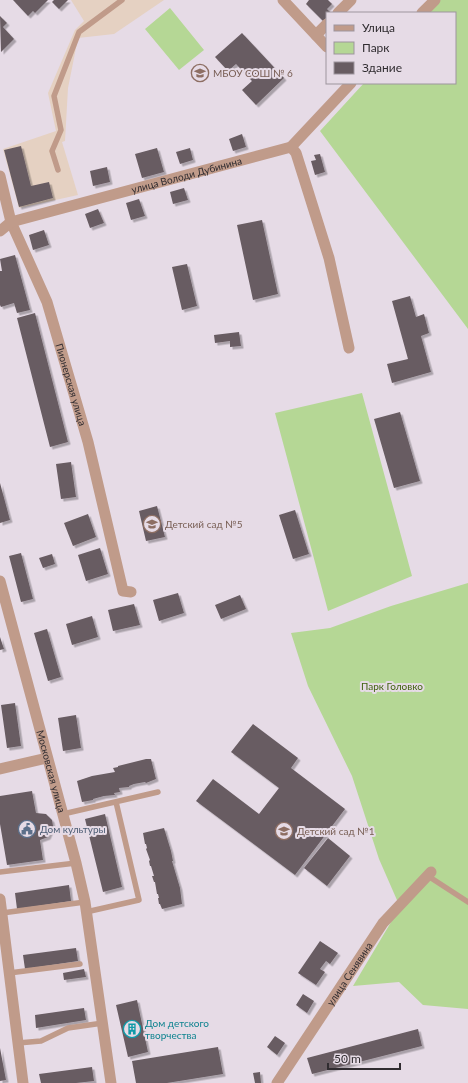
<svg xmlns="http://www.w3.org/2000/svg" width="468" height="1083" font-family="Lato,sans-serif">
<defs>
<filter id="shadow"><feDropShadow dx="2.5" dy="2.5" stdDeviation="0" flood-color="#0004"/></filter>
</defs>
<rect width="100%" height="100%" fill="#e6dbe6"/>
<path fill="#e5d1c2" d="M71 0H164L114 34 78 38 68 88 65 141 62 142 78 195 19 208 3 149 56 131 48 93 75 30 84 21Z"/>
<path fill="#b5d795" d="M440 0H468V329L320 131 364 83H455V13H428Z
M170 8 204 50 179 70 145 29Z
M362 393 412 576 328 611 275 413Z
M468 583V1009L423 1005 399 982 353 986 400 907 379 859 352 776 308 686 291 633 330 628 391 606Z"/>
<path fill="#685c62" filter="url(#shadow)" d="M13 0H48L35 13 33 11 28 16Z
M54 0H68L59 9 52 2Z
M309 0H328L332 4 327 9 331 13H327V17L323 21 306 4Z
M0 16 7 23 3 27 14 39 1 52Z
M242 33 284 78 256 105 242 90 252 81 236 64 228 71 215 57Z
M242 134 246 147 233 151 229 139Z
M21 146 31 186 49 182 53 198 19 207 4 150Z
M157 148 164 172 142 178 135 154Z
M190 148 193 160 180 164 176 152Z
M320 154 325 172 315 175 311 161 316 160 314 155Z
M107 167 110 182 93 186 90 171Z
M184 188 188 200 173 204 170 192Z
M139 199 145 216 131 220 126 203Z
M98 209 104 223 90 228 85 214Z
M262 220 278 294 253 300 237 225Z
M44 230 49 245 33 250 29 235Z
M15 255 30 310 17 313 14 303 1 307 0 305V271H2L0 259Z
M187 264 197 306 182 310 172 267Z
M410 296 416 317 424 314 429 333 421 336 431 372 392 383 387 364 408 359 392 301Z
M35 313 68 442 50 447 17 318Z
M239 332 241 346 230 347V341L215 343 214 335Z
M400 412 420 481 394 488 374 419Z
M71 462 76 497 61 499 56 464Z
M0 483 10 520 0 523Z
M157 506 165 537 146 541 139 511Z
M295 510 309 554 293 559 279 515Z
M88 514 96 537 73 546 64 523Z
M100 548 108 574 86 581 78 555Z
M21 553 33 599 21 602 9 556Z
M52 554 55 564 43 568 39 558Z
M178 593 184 613 159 621 153 600Z
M240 595 246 609 221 619 215 605Z
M134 604 140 625 113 631 108 610Z
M92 616 98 637 72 645 66 624Z
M47 629 61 677 48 681 34 633Z
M0 637 4 649 0 650Z
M15 703 21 746 7 748 1 705Z
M76 715 81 748 63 751 58 718Z
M253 724 298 758 291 768 345 809 295 875 196 801 213 779 259 814 279 788 231 752Z
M146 759H151L156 779 146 783 145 782 134 784 129 786V787L119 788 120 792 114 793 115 795 104 796 93 799V800L82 802 77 781 92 776 115 772 113 768 118 767V766Z
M32 791 36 813 46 814 52 820 53 826 48 837 40 840 43 860 7 865 0 824V796Z
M105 814 122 887 103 892 85 819Z
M164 828 171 851 173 861H172L180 888 182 904 162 909 160 904H159L158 898H159L158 894H157L155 882H154L152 876H154L151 866H150L149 861 150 860 146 849 147 848 146 844H145L143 833Z
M328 838 350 856 327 886 304 868Z
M69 885 71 901 17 909 15 893Z
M320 941 338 953 330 964 326 961 320 969 325 972 316 985 298 973Z
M76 948 78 961 25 969 23 955Z
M84 969 86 977 64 980 63 973Z
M303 994 314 1001 307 1013 296 1005Z
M137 1000 148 1052 128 1057 116 1005Z
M84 1008 86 1020 36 1028 35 1015Z
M418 1029 422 1046 312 1074 307 1058Z
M275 1036 285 1043 277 1055 267 1047Z
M218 1047 223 1074 167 1083H136L132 1061Z
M0 1048 6 1080 0 1081Z
M92 1067 94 1081 76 1083H41L39 1074Z
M260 1072 261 1083H255L253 1073Z"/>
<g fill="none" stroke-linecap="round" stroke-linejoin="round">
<path stroke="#c09b8a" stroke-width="5.5" d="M58 170 52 151 61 130 54 96 79 32 122 0
M63 814 158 792
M0 872 76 863
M428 876 468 902
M86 912 139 900 116 802
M2 913 85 902
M9 973 80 964
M18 1043 41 1041 68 1028 103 1023"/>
<g stroke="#c09b8a" stroke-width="11">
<path d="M283 0 327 47"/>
<path d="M338 13 351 0"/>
<path d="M422 13 435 0"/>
<path d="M316 35 327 24"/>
<path d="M291 147 296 153 329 258 349 348"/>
<path id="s1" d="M0 176 11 222 47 302 88 442 123 591 131 592"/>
<path id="s2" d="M0 231 11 222 291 147 351 83"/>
<path id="s3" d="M0 581 76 863 85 902 111 1083"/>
<path d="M0 769 47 758"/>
<path d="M0 899 23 1083"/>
<path id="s4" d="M277 1083 383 923 431 872"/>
</g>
</g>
<defs>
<symbol id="school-ring" viewBox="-11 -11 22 22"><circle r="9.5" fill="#e6dbe6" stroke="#8d6e63" stroke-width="1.5"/><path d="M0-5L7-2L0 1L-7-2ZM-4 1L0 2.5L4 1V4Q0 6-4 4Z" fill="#8d6e63"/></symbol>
<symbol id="civic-ring" viewBox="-11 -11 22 22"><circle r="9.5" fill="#e6dbe6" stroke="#5c6f8a" stroke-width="1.5"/><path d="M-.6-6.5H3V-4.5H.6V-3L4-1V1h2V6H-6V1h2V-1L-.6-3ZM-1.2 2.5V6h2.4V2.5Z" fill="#5c6f8a"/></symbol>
<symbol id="building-ring" viewBox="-11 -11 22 22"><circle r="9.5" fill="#e6dbe6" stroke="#0f9aa8" stroke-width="1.5"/><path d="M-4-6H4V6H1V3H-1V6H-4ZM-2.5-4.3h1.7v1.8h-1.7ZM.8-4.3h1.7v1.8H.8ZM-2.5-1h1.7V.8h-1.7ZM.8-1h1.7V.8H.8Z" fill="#0f9aa8"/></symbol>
</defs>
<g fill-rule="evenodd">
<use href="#school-ring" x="190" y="63" width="20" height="20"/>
<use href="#school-ring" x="142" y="514" width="20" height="20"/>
<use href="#civic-ring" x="17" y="819" width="20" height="20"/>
<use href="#school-ring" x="274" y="821" width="20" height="20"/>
<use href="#building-ring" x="122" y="1019" width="20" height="20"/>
</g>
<g text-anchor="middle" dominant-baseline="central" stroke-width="4" stroke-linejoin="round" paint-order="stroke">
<g font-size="10" fill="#785e54" stroke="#e6dbe6" text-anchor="start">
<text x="213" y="73">МБОУ СОШ № 6</text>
<text x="165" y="524">Детский сад №5</text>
<text x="297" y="831">Детский сад №1</text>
</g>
<g font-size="10" fill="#302c30" stroke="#e6dbe6">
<text stroke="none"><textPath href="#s2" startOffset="196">улица Володи Дубинина</textPath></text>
<text stroke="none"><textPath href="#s1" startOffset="221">Пионерская улица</textPath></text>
<text stroke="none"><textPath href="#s3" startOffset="197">Московская улица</textPath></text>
<text stroke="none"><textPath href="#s4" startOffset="131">улица Сенявина</textPath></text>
</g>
<g font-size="10" fill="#3f610e" stroke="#e6dbe6">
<text x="392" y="686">Парк Головко</text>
</g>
<g font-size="10" fill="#4e5e75" stroke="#e6dbe6" text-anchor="start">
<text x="40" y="829">Дом культуры</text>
</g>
<g font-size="10" fill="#0d838f" stroke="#e6dbe6" text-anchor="start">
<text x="145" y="1023">Дом детского<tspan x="145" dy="12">творчества</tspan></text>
</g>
</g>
<rect x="326" y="12" width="130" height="72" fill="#e6dbe6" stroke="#9d959d"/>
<rect x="334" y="25" width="20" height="6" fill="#c09b8a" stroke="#9d959d"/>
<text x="362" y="32" font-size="12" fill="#302c30">Улица</text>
<rect x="334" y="42" width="20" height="12" fill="#b5d795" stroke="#9d959d"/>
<text x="362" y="52" font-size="12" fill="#302c30">Парк</text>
<rect x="334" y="62" width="20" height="12" fill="#685c62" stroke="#9d959d"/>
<text x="362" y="72" font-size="12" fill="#302c30">Здание</text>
<path d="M328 1063v6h72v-6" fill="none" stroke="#302c30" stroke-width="2"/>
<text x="334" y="1063" font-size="12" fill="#302c30" stroke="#e6dbe6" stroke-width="3" paint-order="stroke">50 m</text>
</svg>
